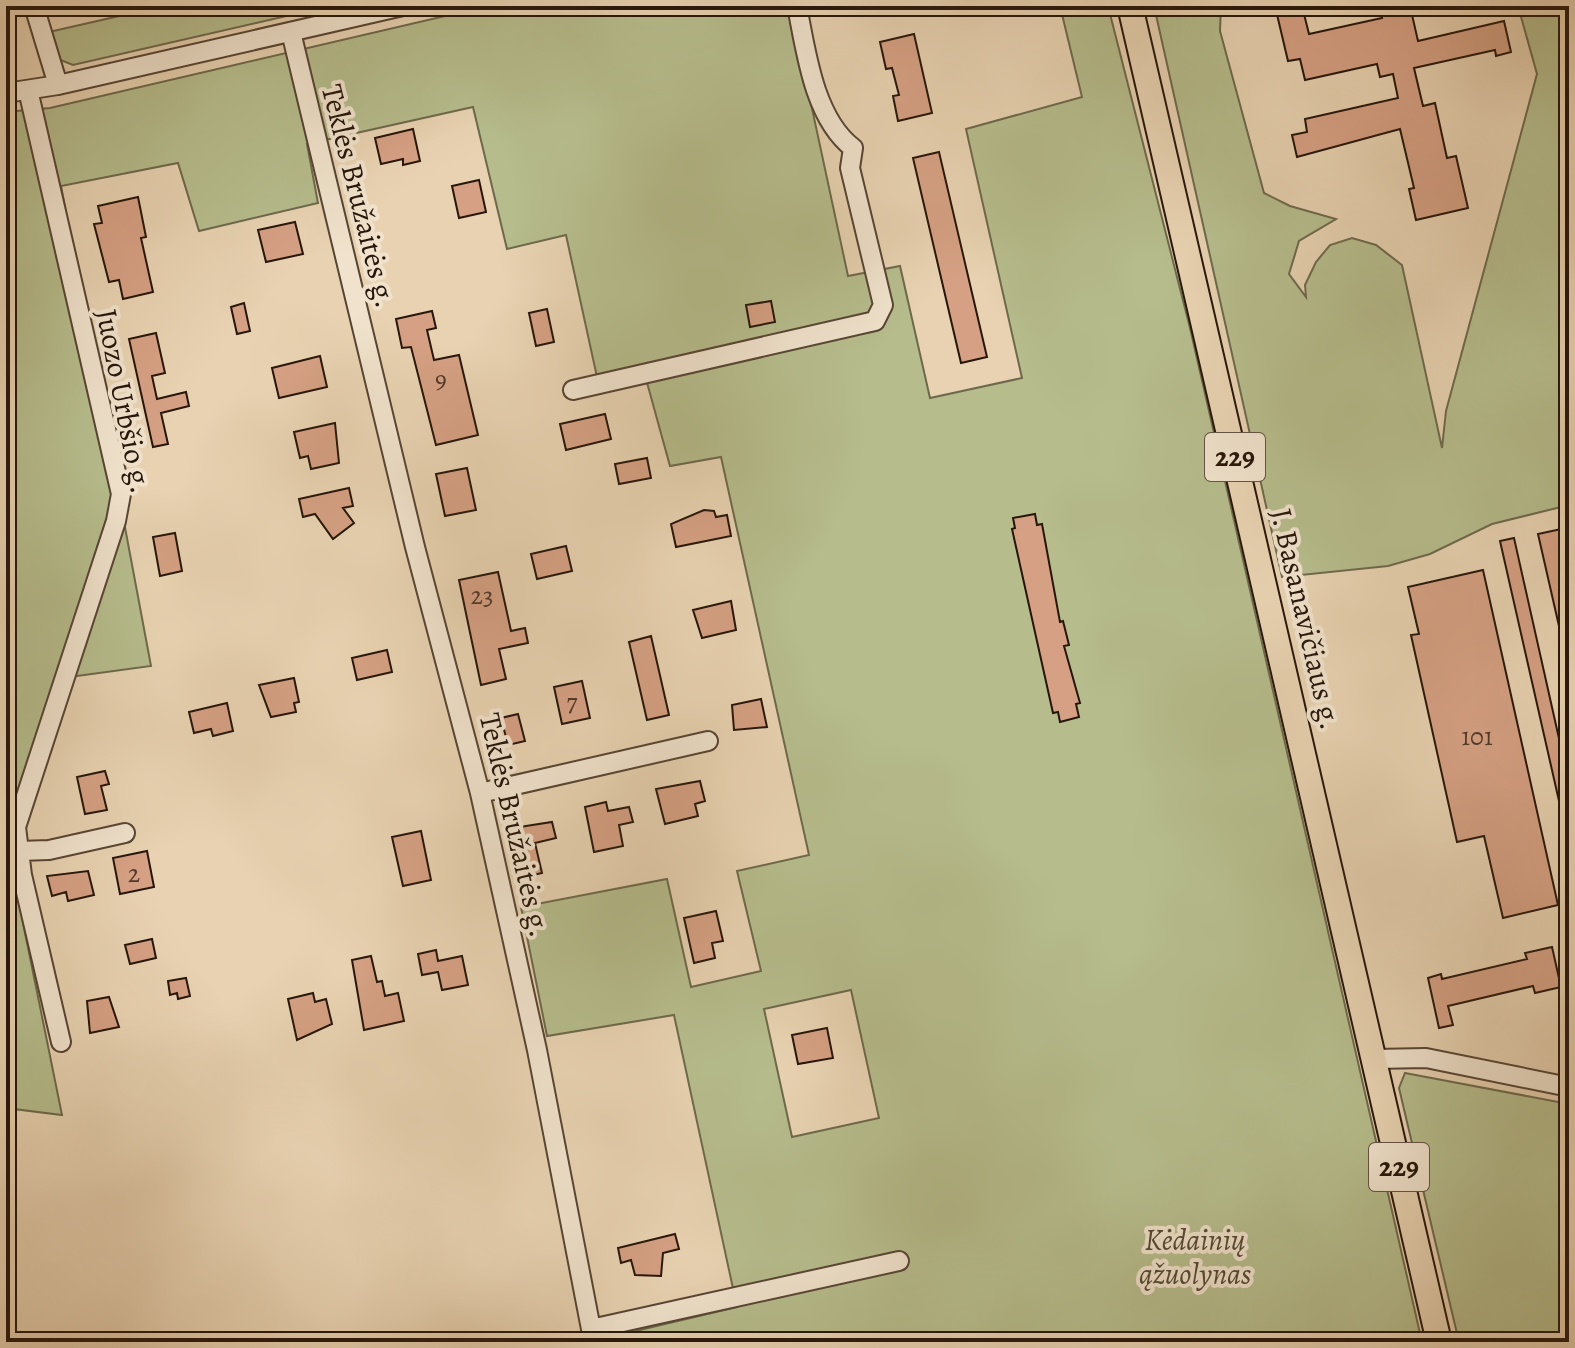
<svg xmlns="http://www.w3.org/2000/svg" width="1575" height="1348" font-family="Alegreya,serif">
<rect width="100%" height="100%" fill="#e8d2b1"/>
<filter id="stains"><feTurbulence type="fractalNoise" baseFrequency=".0025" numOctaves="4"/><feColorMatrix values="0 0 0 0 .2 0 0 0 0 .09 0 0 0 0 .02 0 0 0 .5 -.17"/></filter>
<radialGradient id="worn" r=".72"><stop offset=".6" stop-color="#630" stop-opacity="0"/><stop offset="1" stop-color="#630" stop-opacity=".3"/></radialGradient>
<path fill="#b6bc8c" stroke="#6e694c" stroke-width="2" fill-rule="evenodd" d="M163 6H330L73 65 58 59 49 32Z
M488 6H790L848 276 900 266 930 398 1022 378 966 129 1082 97 1060 6H1108L1190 328 1422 1342H606V1338L737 1307 674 1015 547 1036 521 907 667 879 691 987 761 971 737 871 809 855 721 457 670 466 646 379 597 377 566 235 507 249 473 107 307 144 318 203 199 231 178 163 61 186 151 666 55 679 6 826V112L50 108ZM851 990 879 1118 792 1137 764 1009Z
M1154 6H1221L1220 31 1264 193 1290 206 1336 219 1299 241 1289 274 1306 297 1305 285 1316 262 1330 245 1352 238 1376 245 1402 265 1442 448 1446 411 1537 74 1518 6H1569V505L1492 524 1430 554 1388 566 1282 577Z
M6 839 62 1115 6 1108Z
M1405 1073 1569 1104V1342H1459L1399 1088Z"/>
<path fill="#d5a083" stroke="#27160b" stroke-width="2" d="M1275 6H1302L1309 34 1382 18 1379 6H1410L1418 41 1504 21 1511 52 1496 56 1495 50 1414 68 1423 106 1435 103 1447 158 1456 156 1468 208 1416 220 1409 189 1414 188 1400 129 1297 157 1292 135 1307 132 1305 119 1398 98 1393 74 1380 77 1377 64 1305 80 1300 59 1288 61Z
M914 34 932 113 898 121 893 96 899 95 892 68 886 69 880 42Z
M413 129 420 161 403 165V159L381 164 375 138Z
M939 152 987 357 961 363 913 158Z
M479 180 486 212 459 218 452 186Z
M138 197 146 237 141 238 153 292 123 299 119 280 109 282 94 224 102 223 98 206Z
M295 222 303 254 266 262 258 230Z
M771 301 775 322 750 327 746 305Z
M244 303 250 331 237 334 231 307Z
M547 309 554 342 536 346 529 313Z
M432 311 436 328 427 330 434 360 459 355 478 435 436 445 411 347 402 348 396 319Z
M156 333 165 373 152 376 157 399 186 392 189 406 161 413 168 444 153 447 129 339Z
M320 356 327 387 279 398 272 368Z
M605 414 611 439 566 450 560 424Z
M335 423 339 463 311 469 308 456 300 458 294 432Z
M647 458 651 478 619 484 615 464Z
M467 468 476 510 445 516 436 474Z
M349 488 353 506 343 508 354 523 333 539 315 514 303 517 299 499Z
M704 510 714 511 716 517 727 515 731 536 676 547 671 524Z
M1035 514 1037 525 1042 524 1060 622 1063 621 1069 645 1064 646 1080 703 1076 704 1079 717 1060 722 1058 712 1053 713 1012 529 1015 528 1013 518Z
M1566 528 1569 647 1564 648 1538 534Z
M175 533 182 571 160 576 153 537Z
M1514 538 1569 783V822L1564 823 1500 541Z
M566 546 572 571 537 579 531 554Z
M1483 570 1558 905 1503 918 1484 836 1457 842 1411 635 1419 634 1408 587Z
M498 572 511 631 525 628 528 643 499 649 506 679 481 685 459 580Z
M731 601 736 630 702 638 693 610Z
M651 636 669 715 647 720 629 642Z
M387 650 392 672 357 680 352 658Z
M294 678 299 702 294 703 296 712 271 717 259 685Z
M582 681 590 718 562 724 554 687Z
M761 699 767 727 734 730 732 705Z
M227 703 233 731 213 736 211 729 194 733 189 712Z
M518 714 525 741 508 745 501 718Z
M105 771 109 784 101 786 107 810 85 814 77 777Z
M700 781 705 801 695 804 698 816 665 824 656 789Z
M606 802 608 811 629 807 633 822 619 825 623 846 594 852 585 807Z
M552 822 556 838 535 843 542 873 524 877 513 828Z
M421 831 431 880 403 886 392 837Z
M147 851 154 887 120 894 113 858Z
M88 871 94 895 68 901 66 892 52 896 47 876Z
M716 911 723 941 712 943 715 958 694 963 684 918Z
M152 939 156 958 130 964 125 945Z
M1552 947 1561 987 1535 993 1533 986 1448 1006 1453 1025 1439 1028 1428 978 1441 974 1442 979 1527 959 1525 953Z
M436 950 438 961 462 956 468 985 442 990 438 972 422 975 418 954Z
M371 956 377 982 382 981 385 996 398 993 404 1021 364 1030 352 960Z
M186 978 190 996 178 999 177 993 170 995 168 981Z
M313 993 315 1002 326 999 332 1024 297 1040 288 999Z
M109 997 119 1027 90 1033 87 1001Z
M827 1028 833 1058 798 1064 792 1035Z
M675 1234 679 1249 663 1253 661 1276 635 1275 631 1260 621 1263 618 1248Z"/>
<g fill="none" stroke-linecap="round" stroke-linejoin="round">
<defs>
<path id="minor" d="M34 6 58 85
M291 32 415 547 480 793 537 1050 591 1329 899 1261
M28 90 121 494 116 521 16 827 22 875 61 1042
M6 93 58 85 403 6
M573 390 875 321 883 305 850 168 853 148C814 118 806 52 797 6
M480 793 708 741
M19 851 49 850 125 833
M1374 1059 1426 1058 1569 1087"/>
<path id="major" d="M1130 6 1439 1342"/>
</defs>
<use href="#minor" stroke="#574534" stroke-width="22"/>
<use href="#major" stroke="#27160b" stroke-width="28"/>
<use href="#minor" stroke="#f0e2cc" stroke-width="18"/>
<use href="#major" stroke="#e8d2b1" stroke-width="24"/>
</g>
<g text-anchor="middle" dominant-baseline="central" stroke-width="8" stroke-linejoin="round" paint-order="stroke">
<g font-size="26" fill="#523829">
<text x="441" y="379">9</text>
<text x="482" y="595">23</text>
<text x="572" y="702">7</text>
<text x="1477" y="736">101</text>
<text x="134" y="873">2</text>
</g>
<g fill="#f0e2cc" stroke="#635345" stroke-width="2">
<rect x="1205" y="433" width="60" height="48" rx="6"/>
<rect x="1369" y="1143" width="60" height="48" rx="6"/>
</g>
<g font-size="28" font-weight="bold" fill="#27160b">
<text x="1235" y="457">229</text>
<text x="1399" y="1167">229</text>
</g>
<g font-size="30" fill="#27160b" stroke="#f0e2cc">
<text transform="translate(359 196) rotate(76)">Teklės Bružaitės g.</text>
<text transform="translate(124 401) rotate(79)">Juozo Urbšio g.</text>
<text transform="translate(1306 619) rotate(77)">J. Basanavičiaus g.</text>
<text transform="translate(515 825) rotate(77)">Teklės Bružaitės g.</text>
</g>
<g font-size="30" font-style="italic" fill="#524832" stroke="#f0e2cc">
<text x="1195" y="1240">Kėdainių<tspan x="1195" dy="34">ąžuolynas</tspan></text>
</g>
</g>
<rect width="1575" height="1348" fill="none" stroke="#e8d2b1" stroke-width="32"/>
<rect x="8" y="8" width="1559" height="1332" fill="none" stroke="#27160b" stroke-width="4"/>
<rect x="16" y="16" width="1543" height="1316" fill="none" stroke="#27160b" stroke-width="2"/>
<rect width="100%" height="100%" filter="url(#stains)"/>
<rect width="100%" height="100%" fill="url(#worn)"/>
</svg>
